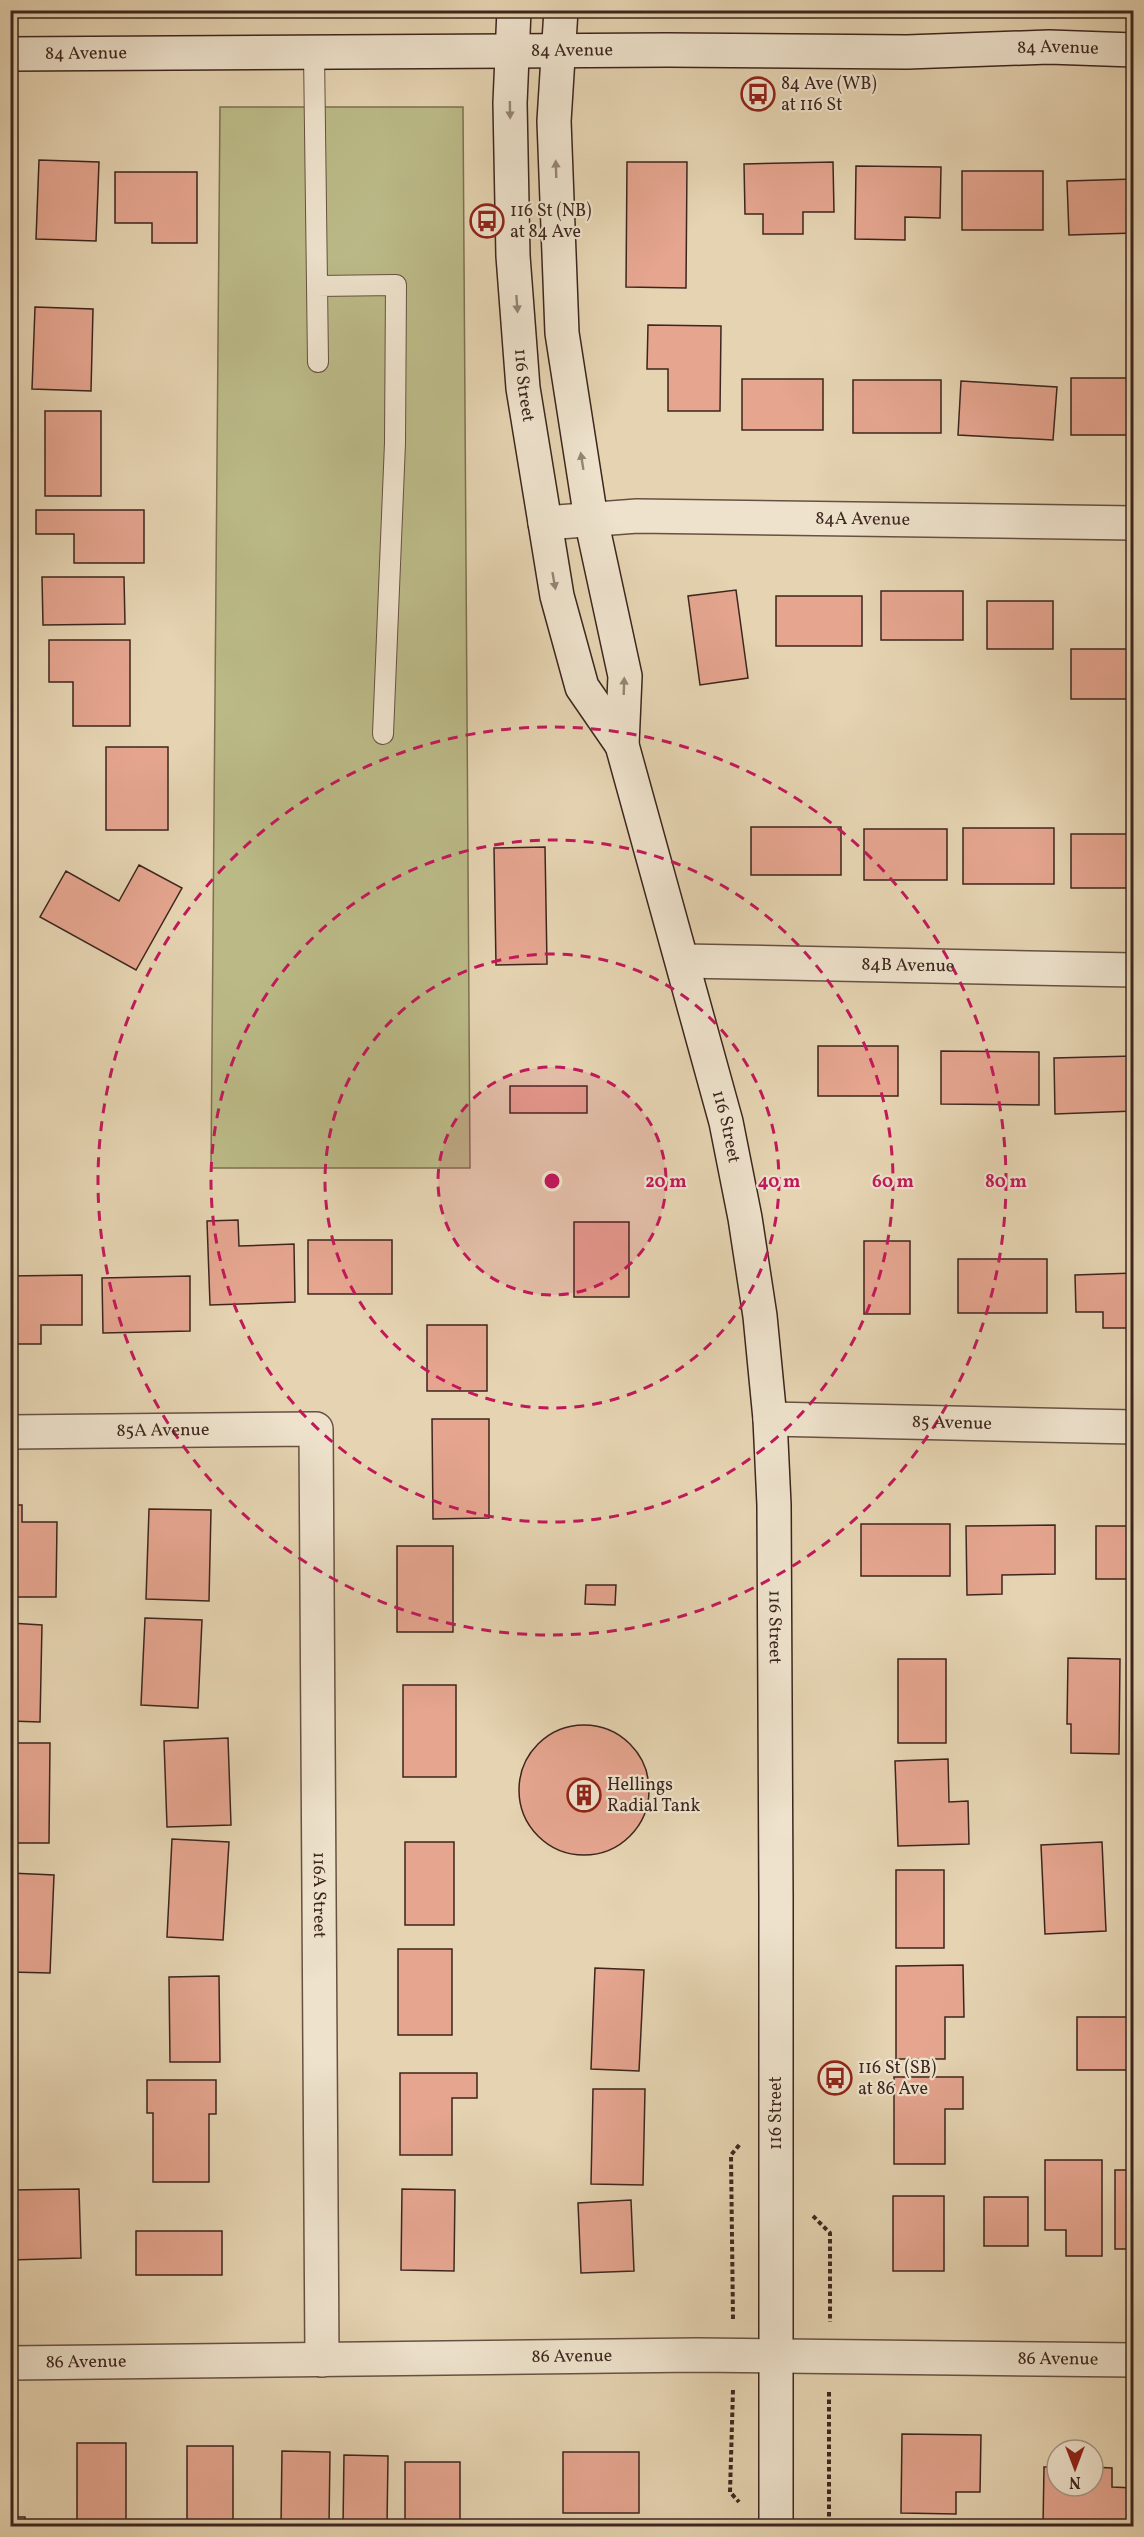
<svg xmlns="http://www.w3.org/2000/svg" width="1144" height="2537" font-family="Vollkorn,serif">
<rect width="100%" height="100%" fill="#e5d3b1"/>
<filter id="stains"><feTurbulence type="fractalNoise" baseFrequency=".00333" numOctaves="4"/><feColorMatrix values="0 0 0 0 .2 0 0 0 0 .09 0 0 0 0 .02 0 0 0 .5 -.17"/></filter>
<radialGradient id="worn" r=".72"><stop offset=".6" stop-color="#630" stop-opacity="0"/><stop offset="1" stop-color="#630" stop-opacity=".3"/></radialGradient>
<path fill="#bbba87" stroke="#7c7052" stroke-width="1.5" d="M220 107H463L470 1168H211Z"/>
<path fill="#e5a58f" stroke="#3d261e" stroke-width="1.5" d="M39 160 99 162 96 241 36 239Z
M627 162H687L686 288 626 287Z
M833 162 834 212H803V234H763V214H745L744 164Z
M856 166 941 167 940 218 905 217V240L855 239Z
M962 171H1043V230H962Z
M115 172H197V243H152V223H115Z
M1134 179V233L1069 235 1067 181Z
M35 307 93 309 91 391 32 389Z
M648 325 721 326 720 411H668V369H647Z
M1071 378H1134V435H1071Z
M742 379H823V430H742Z
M853 380H941V433H853Z
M961 381 1057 387 1053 440 958 435Z
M45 411H101V496H45Z
M36 510H144V563H74V534H36Z
M42 577H124L125 624 43 625Z
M736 590 748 678 700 685 688 596Z
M881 591H963V640H881Z
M776 596H862V646H776Z
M987 601H1053V649H987Z
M49 640H130V726H73V682H49Z
M1071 649H1134V699H1071Z
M106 747H168V830H106Z
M751 827H841V875H751Z
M963 828H1054V884H963Z
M864 829H947V880H864Z
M1071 834H1134V888H1071Z
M545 847 547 964 496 965 494 848Z
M139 865 182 888 136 970 40 917 66 871 119 901Z
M818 1046H898V1096H818Z
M941 1051 1039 1052V1105L941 1104Z
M1134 1056V1111L1055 1114 1054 1058Z
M510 1086H587V1113H510Z
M238 1220 239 1246 294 1244 295 1302 210 1305 207 1221Z
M574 1222H629V1297H574Z
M308 1240H392V1294H308Z
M864 1241H910V1314H864Z
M958 1259H1047V1313H958Z
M1134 1273V1328H1103V1312H1076L1075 1275Z
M82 1275V1325H41V1344H10V1276Z
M190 1276V1331L103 1333 102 1278Z
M427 1325H487V1391H427Z
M432 1419H489V1518L433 1519Z
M10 1505H22V1522H57L56 1597H10Z
M149 1509 211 1510 209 1601 146 1599Z
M861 1524H950V1576H861Z
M1055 1525V1574L1002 1575V1594L967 1595 966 1526Z
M1096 1526H1134V1579H1096Z
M397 1546H453V1632H397Z
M586 1585H616L615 1605 585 1604Z
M145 1618 202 1620 198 1708 141 1705Z
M10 1623 42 1625 40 1722 10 1721Z
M1068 1658 1120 1659 1119 1754 1071 1753V1724H1067Z
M898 1659H946V1743H898Z
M403 1685H456V1777H403Z
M519 1790a65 65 0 1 1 130 0a65 65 0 1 1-130 0Z
M228 1738 231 1825 167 1827 164 1741Z
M10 1743H50L49 1843H10Z
M948 1759 949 1802 968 1801 969 1844 898 1846 895 1761Z
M172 1839 229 1842 223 1940 167 1937Z
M405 1842H454V1925H405Z
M1102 1842 1106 1931 1045 1934 1041 1845Z
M896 1870H944V1948H896Z
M10 1873 54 1875 50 1973 10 1972Z
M398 1949H452V2035H398Z
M963 1965 964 2017H945V2059H896V1966Z
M595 1968 644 1970 639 2071 591 2069Z
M219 1976 220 2062H170L169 1977Z
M1077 2017H1134V2070H1077Z
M400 2073H477V2098H452V2155H400Z
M894 2077H963V2109H945V2164H894Z
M147 2080H216V2114H209V2182H153V2113H147Z
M593 2089H645L643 2185 591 2184Z
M1045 2160H1102V2256H1066V2230H1045Z
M1115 2170H1134V2249H1115Z
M79 2189 81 2258 10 2260V2190Z
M402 2189 455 2190 454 2271 401 2270Z
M893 2196H944V2271H893Z
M984 2197H1028V2246H984Z
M631 2200 634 2271 581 2273 578 2203Z
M136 2231H222V2275H136Z
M902 2434 981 2435 980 2492H956V2514L901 2513Z
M77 2443H126V2526H77Z
M187 2446H233V2526H187Z
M282 2451 330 2452 329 2526H281Z
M563 2452H639V2513H563Z
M344 2455 388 2456 387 2526H343Z
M405 2462H460V2526H405Z
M1044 2467H1057V2486H1093V2467L1112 2468V2487L1134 2488V2526H1043Z
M10 2517H25V2526H10Z
M958 2525V2526H900Z"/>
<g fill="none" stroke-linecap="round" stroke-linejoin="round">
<defs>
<path id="lane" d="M314 52 318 362
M317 286 396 285 395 443 383 734"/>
<g id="street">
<path id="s1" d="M545 523 637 516 1134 523"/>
<path id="s2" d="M683 961 1134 970"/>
<path id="s3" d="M770 1419 1134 1427"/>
<path id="s4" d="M10 1432 316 1429 322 2360"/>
<path id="s5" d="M10 2363 697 2355 1134 2360"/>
</g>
<g id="secondary">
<path id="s6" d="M514 10 510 103 513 256 523 388 557 596 582 687 622 745"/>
<path id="s7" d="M561 10 554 121 562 333 591 519 625 676 622 745 726 1122 745 1218 760 1316 770 1419 774 1505 776 1897V2526"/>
<path id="s8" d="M10 54 667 50 907 52 1049 47 1134 50"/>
</g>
</defs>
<use href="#lane" stroke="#675143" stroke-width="22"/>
<use href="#street" stroke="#675143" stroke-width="36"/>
<use href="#secondary" stroke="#3d261e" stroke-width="36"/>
<path stroke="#3d261e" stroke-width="4" stroke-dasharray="4.5 3" stroke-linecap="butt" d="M813 2216 830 2233V2322
M733 2319 731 2155 740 2144
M733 2390 730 2492 739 2502
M829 2392V2526"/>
<use href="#lane" stroke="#eee2cc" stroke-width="20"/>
<use href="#street" stroke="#eee2cc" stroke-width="33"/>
<use href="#secondary" stroke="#eee2cc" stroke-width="33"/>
</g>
<defs><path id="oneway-solid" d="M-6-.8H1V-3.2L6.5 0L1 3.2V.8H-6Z" transform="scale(1.5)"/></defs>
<g fill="#968475">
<use href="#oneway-solid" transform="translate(510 110) rotate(89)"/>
<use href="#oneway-solid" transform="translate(556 169) rotate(-92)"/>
<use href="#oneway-solid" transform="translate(517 304) rotate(86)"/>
<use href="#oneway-solid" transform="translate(582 461) rotate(-99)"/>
<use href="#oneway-solid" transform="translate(554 581) rotate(80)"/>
<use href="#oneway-solid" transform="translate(624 686) rotate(-88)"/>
</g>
<circle cx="552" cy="1181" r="114" fill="#c2185b" fill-opacity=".12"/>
<g fill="none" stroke="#c2185b" stroke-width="3" stroke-dasharray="10 8">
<circle cx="552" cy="1181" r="114"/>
<circle cx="552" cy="1181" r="227"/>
<circle cx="552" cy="1181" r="341"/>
<circle cx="552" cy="1181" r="454"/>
</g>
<defs>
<symbol id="bus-ring" viewBox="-11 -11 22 22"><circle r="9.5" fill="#eee2cc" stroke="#8f2418" stroke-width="1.5"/><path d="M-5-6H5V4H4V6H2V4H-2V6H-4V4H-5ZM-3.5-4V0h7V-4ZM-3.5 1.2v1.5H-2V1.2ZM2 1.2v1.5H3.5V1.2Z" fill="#8f2418"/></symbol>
<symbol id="building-ring" viewBox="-11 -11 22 22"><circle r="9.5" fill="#eee2cc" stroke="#8f2418" stroke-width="1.5"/><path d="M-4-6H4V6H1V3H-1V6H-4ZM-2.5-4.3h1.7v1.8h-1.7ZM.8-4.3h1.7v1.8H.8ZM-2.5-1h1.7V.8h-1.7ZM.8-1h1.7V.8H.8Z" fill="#8f2418"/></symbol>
</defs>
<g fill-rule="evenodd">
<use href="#bus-ring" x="739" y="75" width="38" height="38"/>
<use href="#bus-ring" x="468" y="202" width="38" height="38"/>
<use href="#building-ring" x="565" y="1776" width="38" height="38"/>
<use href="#bus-ring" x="816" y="2059" width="38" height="38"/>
</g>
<g text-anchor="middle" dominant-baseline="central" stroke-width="4.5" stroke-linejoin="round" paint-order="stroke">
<g font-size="18" fill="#3d261e" stroke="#eee2cc">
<text stroke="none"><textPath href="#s8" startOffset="1048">84 Avenue</textPath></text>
<text stroke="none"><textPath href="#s8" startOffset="562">84 Avenue</textPath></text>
<text stroke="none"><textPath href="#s8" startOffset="76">84 Avenue</textPath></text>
<text stroke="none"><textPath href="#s6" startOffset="376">116 Street</textPath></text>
<text stroke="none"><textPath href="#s1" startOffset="318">84A Avenue</textPath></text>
<text stroke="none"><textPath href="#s2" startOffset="225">84B Avenue</textPath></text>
<text stroke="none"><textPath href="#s7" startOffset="1137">116 Street</textPath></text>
<text stroke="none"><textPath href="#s3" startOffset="182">85 Avenue</textPath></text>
<text stroke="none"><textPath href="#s4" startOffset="153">85A Avenue</textPath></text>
<text stroke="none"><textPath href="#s7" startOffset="1641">116 Street</textPath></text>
<text stroke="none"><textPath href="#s4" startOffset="772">116A Street</textPath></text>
<text transform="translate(776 2113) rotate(-90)">116 Street</text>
<text stroke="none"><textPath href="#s5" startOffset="562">86 Avenue</textPath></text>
<text stroke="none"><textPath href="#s5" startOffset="1048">86 Avenue</textPath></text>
<text stroke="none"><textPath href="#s5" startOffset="76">86 Avenue</textPath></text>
</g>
<g font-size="18" fill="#3d261e" stroke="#eee2cc" text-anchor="start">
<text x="781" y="84">84 Ave (WB)<tspan x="781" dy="21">at 116 St</tspan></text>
<text x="510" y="211">116 St (NB)<tspan x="510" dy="21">at 84 Ave</tspan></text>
<text x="607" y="1785">Hellings<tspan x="607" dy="21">Radial Tank</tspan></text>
<text x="858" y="2068">116 St (SB)<tspan x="858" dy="21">at 86 Ave</tspan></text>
</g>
</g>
<circle cx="552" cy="1181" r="9" fill="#c2185b" stroke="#eee2cc" stroke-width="3"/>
<g font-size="18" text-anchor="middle" font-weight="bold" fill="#c2185b" stroke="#eee2cc" stroke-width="4.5" stroke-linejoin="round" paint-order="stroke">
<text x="666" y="1187">20 m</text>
<text x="779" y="1187">40 m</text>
<text x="893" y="1187">60 m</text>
<text x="1006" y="1187">80 m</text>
</g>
<rect width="1144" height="2537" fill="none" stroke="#e5d3b1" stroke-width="36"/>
<rect x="12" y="12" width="1120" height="2513" fill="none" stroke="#3d261e" stroke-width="3"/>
<rect x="18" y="18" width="1108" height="2501" fill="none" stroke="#3d261e" stroke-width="1.5"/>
<g transform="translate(1075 2468) rotate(180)"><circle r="28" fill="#eee2cc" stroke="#a79786" stroke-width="1.5"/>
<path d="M0-4.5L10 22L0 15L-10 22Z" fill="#8f2418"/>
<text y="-9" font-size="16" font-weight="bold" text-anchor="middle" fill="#3d261e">N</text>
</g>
<rect width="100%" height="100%" filter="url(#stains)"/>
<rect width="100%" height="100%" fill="url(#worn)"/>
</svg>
